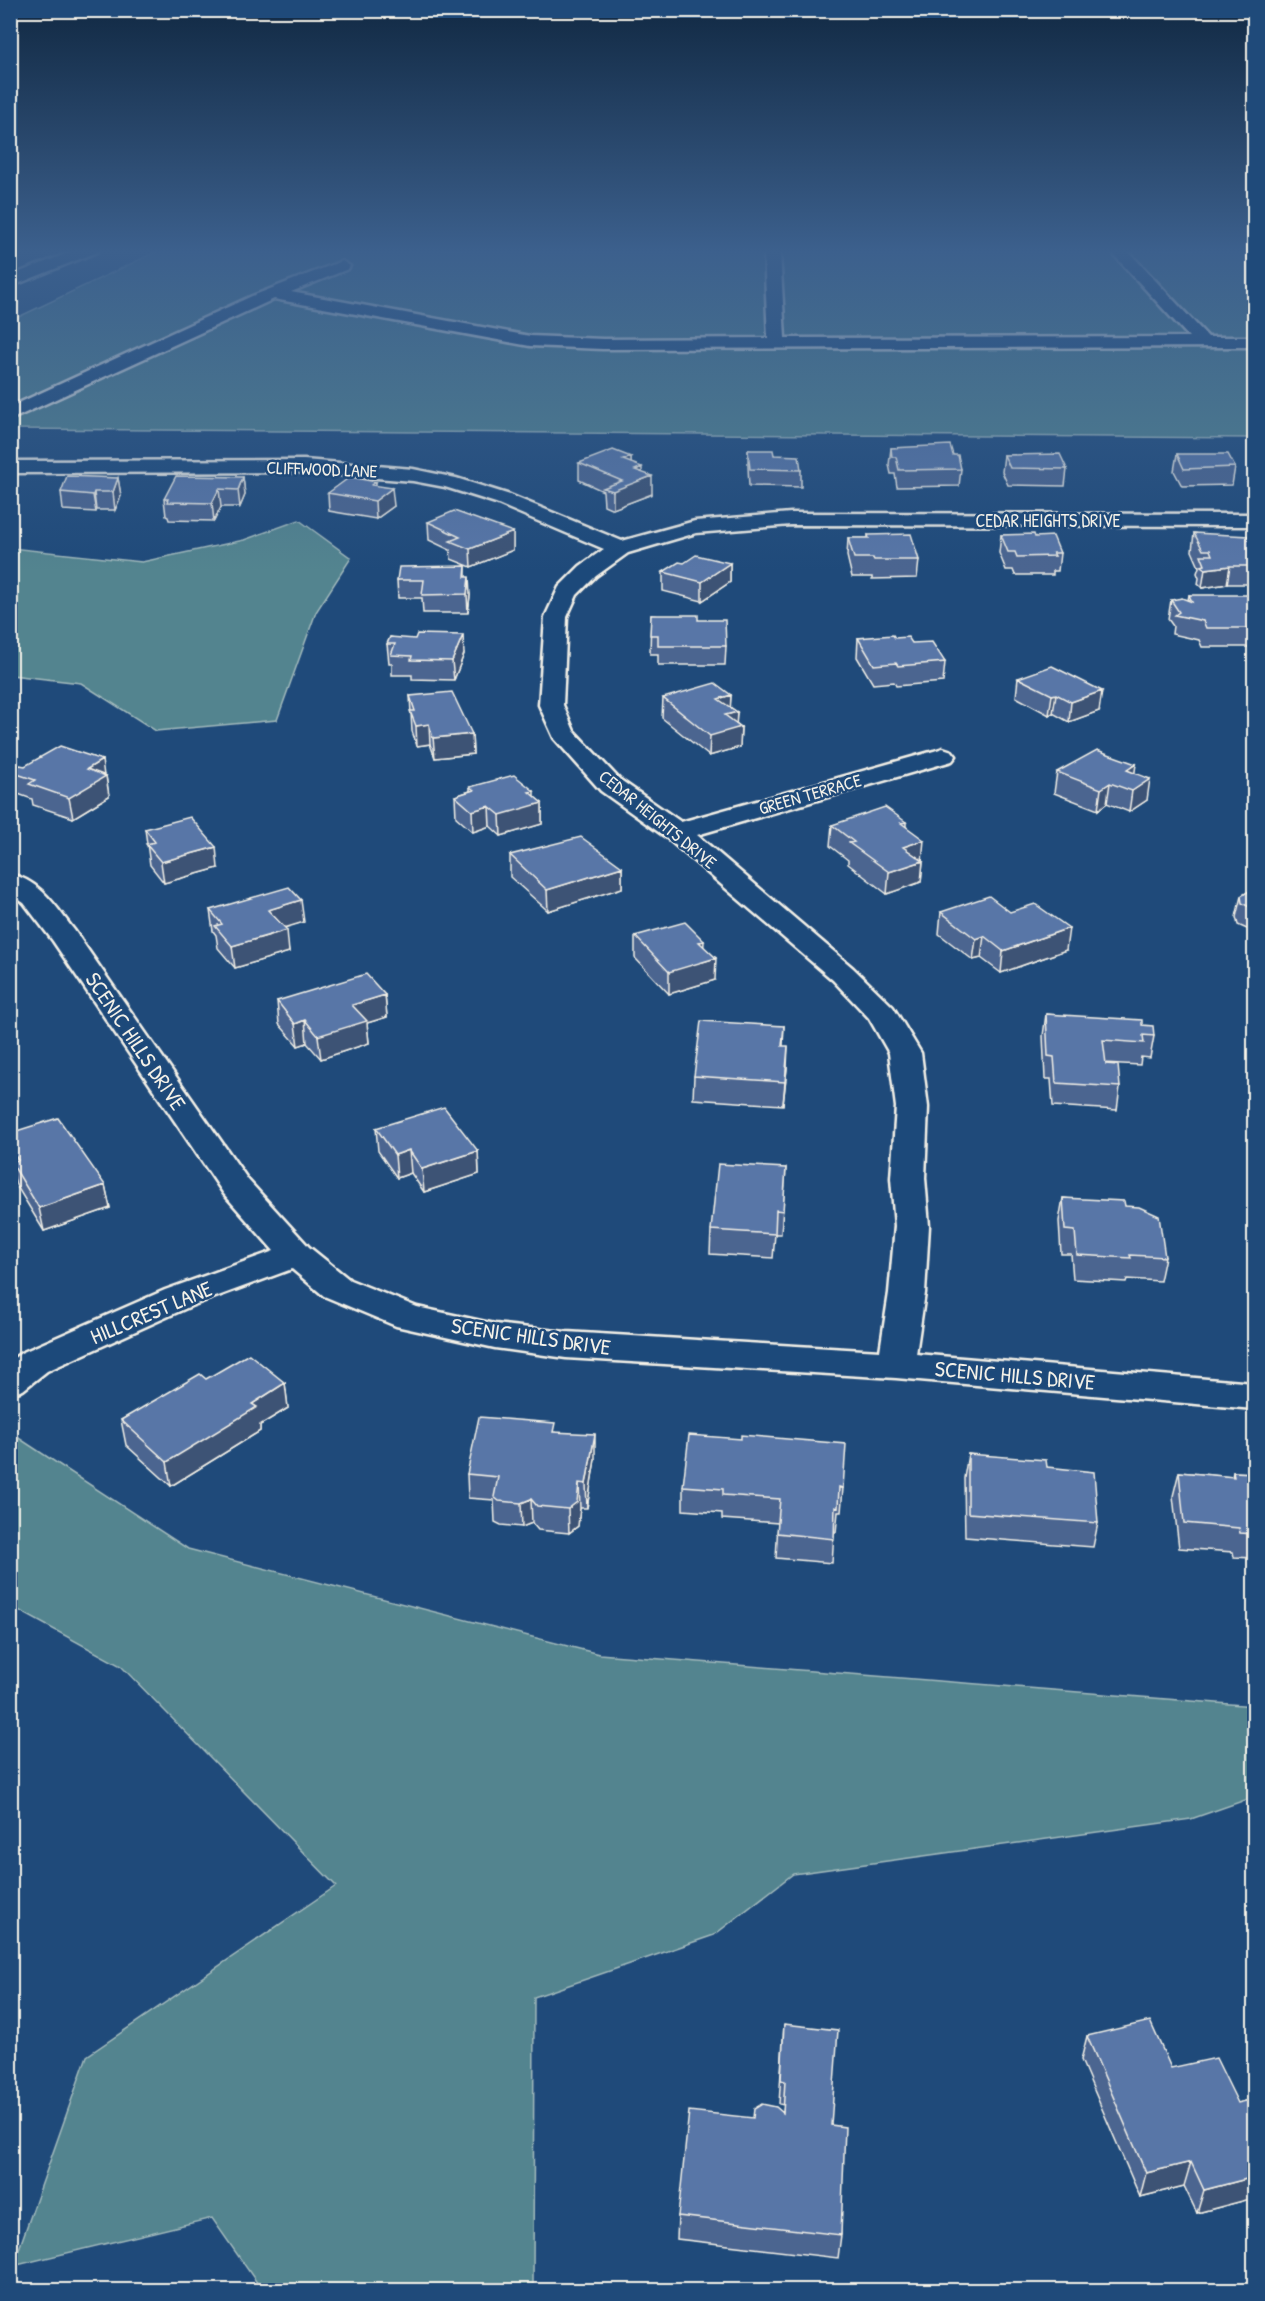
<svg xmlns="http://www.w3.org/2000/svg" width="1265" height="2301" font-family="'Patrick Hand',sans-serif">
<rect width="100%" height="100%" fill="#1f4a7a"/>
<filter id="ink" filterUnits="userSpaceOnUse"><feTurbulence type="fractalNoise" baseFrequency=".0167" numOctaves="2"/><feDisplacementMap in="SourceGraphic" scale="12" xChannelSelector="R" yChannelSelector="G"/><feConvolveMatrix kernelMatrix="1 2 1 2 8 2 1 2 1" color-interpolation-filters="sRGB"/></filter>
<g filter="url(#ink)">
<path fill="#52848f" stroke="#a3babc" stroke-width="1.5" d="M162 249H1254V438L11 429 10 321Z
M299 520 351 558 316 612 277 720 156 731 81 683 11 675V548L142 562 244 540Z
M14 1435 188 1549 599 1654 1254 1706V1797L1191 1819 793 1874 714 1935 534 1997 533 2290H262L212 2218 13 2266 87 2056 336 1886 121 1666 11 1606 10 1439Z"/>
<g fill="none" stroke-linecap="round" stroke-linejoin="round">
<defs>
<path id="minor" d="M78 249H99L97 252 10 287V276Z
M766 249H777L780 252 785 338 1189 337 1115 256 1113 253 1115 250H1127L1208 337H1254V347L603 349 530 346 274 299 10 420V407L252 296 342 261 350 266 348 269 291 292 530 336 603 339 768 338 764 252Z
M304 460 413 469 456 478 510 495 622 541 695 521 791 513 1254 514V526L791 525 696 533 628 553 596 576 577 595 567 617 563 705 574 731 619 779 681 822 934 751 943 748 952 751 956 756 952 761 697 835 853 968 893 1007 921 1053 928 1107 925 1178 929 1226 925 1293 916 1354 1254 1383V1409L896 1378 566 1358 495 1348 396 1326 324 1296 292 1269 191 1306 47 1371 23 1390 10 1394V1361L21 1353 165 1290 274 1251 224 1194 53 941 24 903 10 894V874C41 881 56 907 74 930L248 1180 309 1247 350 1280 417 1307 495 1324 566 1332 880 1351 889 1293 895 1226 891 1178 896 1107 889 1053 869 1018 833 980 667 838 601 791 554 738 539 705 545 617 559 587 580 566 604 549 496 503 445 487 413 481 304 472 10 473V461Z"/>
</defs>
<use href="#minor" stroke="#f4f1e8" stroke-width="5"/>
<use href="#minor" fill="#1f4a7a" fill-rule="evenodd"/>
</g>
<path fill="#4c6590" stroke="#f4f1e8" stroke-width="1.5" d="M891 448 953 455 961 469 959 486 897 487 895 474H891L889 465Z
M748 450 774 455 801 470V487L749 486 748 467Z
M1177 454 1235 467 1232 485 1182 486 1174 471Z
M1004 455 1067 469 1065 486 1008 485 1002 472Z
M631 457V463L642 473 652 494 613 509 604 505 603 491 579 480V463Z
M243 477 245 495 240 507H221L214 521 169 520 168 517 166 516 164 499Z
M118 478 121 496 115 510H96V512L63 510 61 492Z
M376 482V485L394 506 376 519 329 511 328 493Z
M428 522 513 532V550L471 567 451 559 450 550 429 540Z
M1194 533 1254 545V584H1227L1202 588 1198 584 1199 578 1197 573 1199 567 1192 551Z
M868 535 919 560 917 578 872 579V577H852L847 556 848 538H868Z
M1001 535 1035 537 1060 553 1058 571H1053V575H1015L1013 570H1006L999 553Z
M684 563H730V582L702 601 663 591V572Z
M466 566V577L470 595 468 613H423L422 598H398L397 580Z
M1189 595 1254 606V647H1202L1199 640 1172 634 1173 626 1168 619 1171 600H1188Z
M651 615 698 620 726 646 725 665H658V654H650Z
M390 637 464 654 454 680 412 679V675H392V663H389L387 644Z
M858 638H895L912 643 945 662 943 682 896 686 894 682 873 684 857 657Z
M1018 678 1099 711 1069 722 1053 713 1049 715 1016 697Z
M731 695 730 707 737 712 736 723 741 727 740 747 709 756 662 718 663 698Z
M410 696 472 734 473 754 435 758 430 744 417 746 412 731Z
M1136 764 1134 773 1147 800 1129 812 1107 803 1098 810 1054 793 1057 772Z
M25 766 106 776 109 796 73 818 33 805 32 799 18 794 14 773 15 772 14 768Z
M470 787 534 797 542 803V824L501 836 490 826 473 832 456 817 455 796 470 791Z
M906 822V826L923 861 921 882 887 894 848 864V860L830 846 832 825Z
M145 829 218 868 164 883 150 865Z
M510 855 622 867V888L548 911 510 877Z
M1254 892V930L1247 929 1238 925 1236 917 1241 896Z
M210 910 304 922 284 927 289 952 235 968 218 948 216 935 213 931Z
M941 912H1010L1066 950 1001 973 981 958 973 960 939 934Z
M635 936 715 980 669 994 635 958Z
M385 995 387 1017 367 1023 369 1043 321 1059 307 1043 298 1046 279 1024 277 1001Z
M1046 1014 1142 1025 1154 1036 1150 1058 1141 1057 1140 1065 1105 1063 1120 1087 1117 1110 1053 1106 1051 1079H1045L1043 1036Z
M784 1026 783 1046 787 1068 783 1105 693 1099 694 1076Z
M376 1128 478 1151 479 1174 424 1192 411 1173 397 1178 378 1151Z
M10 1133 105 1185 110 1208 44 1231 16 1185 10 1163Z
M786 1168 781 1234H775L773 1258 710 1254 711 1230Z
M1063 1198 1125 1206 1165 1257 1160 1281 1127 1279 1126 1282 1073 1279 1071 1254H1061L1059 1221Z
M206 1379 285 1383 288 1408 260 1425V1431L171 1486 126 1445 121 1420Z
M555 1432 595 1459 587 1508H580L578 1526 569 1533 538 1530 532 1523 522 1527 501 1525 495 1522 494 1500 468 1498 467 1474Z
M968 1454 1047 1467 1098 1523 1093 1547 965 1537 964 1478Z
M1179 1472 1232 1477 1233 1472 1254 1473V1575L1252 1558 1234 1557 1233 1552 1179 1548 1173 1496Z
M683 1486 843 1488 841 1512H838L836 1532H834L832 1563 776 1558 778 1523 722 1519V1513L683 1510Z
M784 2024 831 2125 841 2235 838 2258 677 2239 678 2216 753 2118 783 2113 784 2105 779 2104Z
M1087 2036 1171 2068 1238 2103 1254 2099V2198L1197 2213 1184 2186 1140 2197 1081 2060Z"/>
<path fill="#3e5375" stroke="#f4f1e8" stroke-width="1.5" d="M631 457V474L623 460Z
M642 467V480L652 476V494L613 509V491L635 470Z
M243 477 245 495 240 507 238 490Z
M118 478 121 496 115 510 113 492Z
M392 488 394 506 376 519 375 501Z
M219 489 221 507 214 521 212 503Z
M94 492 96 510V512L93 495Z
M513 532V550L471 567 470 549Z
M730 563V582L702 601V582Z
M1230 566 1227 584 1202 588 1205 569Z
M469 577 470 595 468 613 467 594Z
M463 635 464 654 454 680 452 661Z
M1102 691 1099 711 1069 722 1071 702Z
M1056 694 1053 713 1049 715 1052 695Z
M731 695 730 714 737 712 736 728 741 727 740 747 709 756 710 736 718 699Z
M429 724 430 744 417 746 416 726Z
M472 734 473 754 435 758 433 738Z
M102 760 104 776H106L109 796 73 818 69 798 87 769Z
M1136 764 1133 785 1127 770Z
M1150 779 1147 800 1129 812 1132 791Z
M1110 783 1107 803 1098 810 1101 789Z
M534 791V805L542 803V824L501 836 500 815 529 792Z
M489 806 490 826 473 832 472 811Z
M924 840 922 861 903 847Z
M216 847 218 868 164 883 161 862Z
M923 861 921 882 887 894 889 872Z
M622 867V888L548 911 547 890Z
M301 900 304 922 271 932 268 910Z
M1069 928 1066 950 1001 973 1003 951Z
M287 930 289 952 235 968 232 946Z
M984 936 981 958 973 960 976 939Z
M704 941 703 962 716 958 715 980 669 994V972L699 942Z
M385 995 387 1017 367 1023 369 1043 321 1059 318 1036 352 1005Z
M305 1020 307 1043 298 1046 295 1024Z
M10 1036 15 1058 10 1060Z
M788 1046 787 1068 783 1105 785 1082Z
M409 1150 411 1173 397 1178 395 1155Z
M478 1151 479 1174 424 1192 422 1169Z
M105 1185 110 1208 44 1231 39 1208Z
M285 1383 288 1408 260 1425V1431L171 1486 167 1462 252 1404Z
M595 1434V1459L587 1508 586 1484Z
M579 1483 580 1508 578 1526 569 1533 568 1509Z
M531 1499 532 1523 522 1527 521 1503Z
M1191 2162 1184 2186 1140 2197 1146 2173Z
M1254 2177V2198L1197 2213 1204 2190Z"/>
<path fill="#5876a7" stroke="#f4f1e8" stroke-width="1.5" d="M950 445 953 455H958L961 469 899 470 896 457H892L891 448Z
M613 450 631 457 623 460 642 467 635 470 652 476 613 491 603 488 622 481 579 463Z
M748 450H773L774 455 799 456 801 470 750 469Z
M1060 454 1067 469 1010 468 1004 455Z
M1177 454H1228L1235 467 1184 469Z
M67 476 118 478 113 492H94L93 495 61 492Z
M176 476 243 477 238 490 219 489 212 503 167 502 168 499H164Z
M350 477 376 482 372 485 392 488 375 501 328 493Z
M454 511 513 532 470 549 450 541 460 537 428 522Z
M1194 533 1249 536 1254 545V566H1230L1205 569 1201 566 1205 565 1201 555H1212L1210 550H1203Z
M911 534 919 560H874L873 558H854L848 538H869L868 535Z
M1034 534 1035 537 1053 536 1060 553H1053L1055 556 1017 557 1015 552H1008L1001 535Z
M696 555 730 563 702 582 663 572 679 562 684 563Z
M466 566 465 577H469L467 594 422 595 424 580H397L399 567Z
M1189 595H1247L1254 606V628H1206L1203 621 1175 615 1179 612 1171 600 1182 598 1192 602Z
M651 615H698V620H725L726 646H658V635H650Z
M417 634 463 635 452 661 411 660 412 656 391 655 395 644H387L390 637 415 639Z
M893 635 895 638 908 637 912 643 932 642 945 662 898 666 896 663 874 665 858 638Z
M1052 666 1102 691 1071 702 1056 694 1052 695 1018 678Z
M715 683 731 695 718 699 737 712 725 715 741 727 710 736 663 698Z
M452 692 472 734 433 738 429 724 416 726 410 711H415L410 696Z
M60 746 102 760 87 769 106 776 69 798 29 784 35 780 14 773 18 769 14 768 20 765 25 766Z
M1097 750 1136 764 1127 770 1150 779 1132 791 1110 783 1101 789 1057 772Z
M514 775 534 791 529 792 542 803 500 815 489 806 472 811 455 796 474 790 470 787Z
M885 807 906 822 901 823 924 840 903 847 923 861 889 872 849 843 854 842 832 825Z
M190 817 216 847 161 862 146 844 155 842 145 829Z
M581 837 622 867 547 890 510 855Z
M289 887 301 900 268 910 287 930 232 946 215 926 222 924 210 910Z
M1249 891 1254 892V908H1251L1242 903 1241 896Z
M989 896 1010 912 1035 904 1069 928 1003 951 984 936 976 939 941 912Z
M685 922 704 941 699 942 716 958 669 972 635 936Z
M366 974 385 995 352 1005 367 1021 318 1036 305 1020 295 1024 277 1001Z
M1046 1014 1142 1020V1025L1153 1026 1154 1036 1143 1035 1144 1043 1103 1040 1106 1064 1118 1065 1120 1087 1056 1083 1054 1057 1048 1056Z
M701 1021 784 1026 782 1046H788L785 1082 694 1076Z
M444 1107 478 1151 422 1169 409 1150 395 1155 376 1128Z
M58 1118 105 1185 39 1208 11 1162 18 1160 10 1148V1133Z
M718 1164 786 1168 783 1211 776 1210 775 1234 711 1230Z
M1063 1198 1124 1201 1125 1206 1139 1207 1159 1216 1165 1257 1130 1255 1131 1258 1077 1255 1075 1231 1065 1230Z
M249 1354 285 1383 252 1404 257 1407 167 1462 121 1420 200 1374 206 1379Z
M479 1417 555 1423 553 1432 595 1434 586 1484 579 1483 577 1502 568 1509 537 1506 531 1499 521 1503 499 1501 494 1497 498 1477 467 1474Z
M689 1435 741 1439V1435L846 1444 843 1488 839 1487 838 1508 835 1507 834 1539 777 1533 780 1499 723 1495V1489L683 1486Z
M968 1454 1046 1460 1047 1467 1094 1472 1098 1523 968 1513Z
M1179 1472 1234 1477 1233 1472 1254 1473V1534L1240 1533 1239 1528 1184 1523Z
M1150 2021 1171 2068 1216 2058 1238 2103 1254 2099V2177L1204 2190 1191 2162 1146 2173 1087 2036Z
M784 2024 838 2030 831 2125 845 2127 841 2235 678 2216 689 2111 753 2118 754 2109 762 2104 776 2107 783 2113 785 2081 781 2080Z"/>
</g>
<linearGradient id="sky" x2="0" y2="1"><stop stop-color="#112943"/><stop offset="0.44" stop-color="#3c608d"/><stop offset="1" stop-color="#3c608d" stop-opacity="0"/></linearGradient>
<rect width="1265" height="571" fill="url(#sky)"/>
<g text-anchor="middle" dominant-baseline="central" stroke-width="5" stroke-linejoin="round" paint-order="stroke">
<g font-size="18" fill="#f4f1e8" stroke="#1f4a7a">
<text transform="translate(322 469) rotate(2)">CLIFFWOOD LANE</text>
<text x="1048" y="520">CEDAR HEIGHTS DRIVE</text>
<text transform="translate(810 794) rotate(-16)">GREEN TERRACE</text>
<text transform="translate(658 819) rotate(39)">CEDAR HEIGHTS DRIVE</text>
</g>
<g font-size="22" fill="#f4f1e8" stroke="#1f4a7a">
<text transform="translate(136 1041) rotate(56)">SCENIC HILLS DRIVE</text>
<text transform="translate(151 1312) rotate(-23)">HILLCREST LANE</text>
<text transform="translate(531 1336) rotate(8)">SCENIC HILLS DRIVE</text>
<text transform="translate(1015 1375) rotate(5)">SCENIC HILLS DRIVE</text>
</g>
</g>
<rect width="1265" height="2301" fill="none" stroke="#1f4a7a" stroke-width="36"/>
<rect x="18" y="18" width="1229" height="2265" fill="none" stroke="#f4f1e8" stroke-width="2" filter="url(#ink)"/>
</svg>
